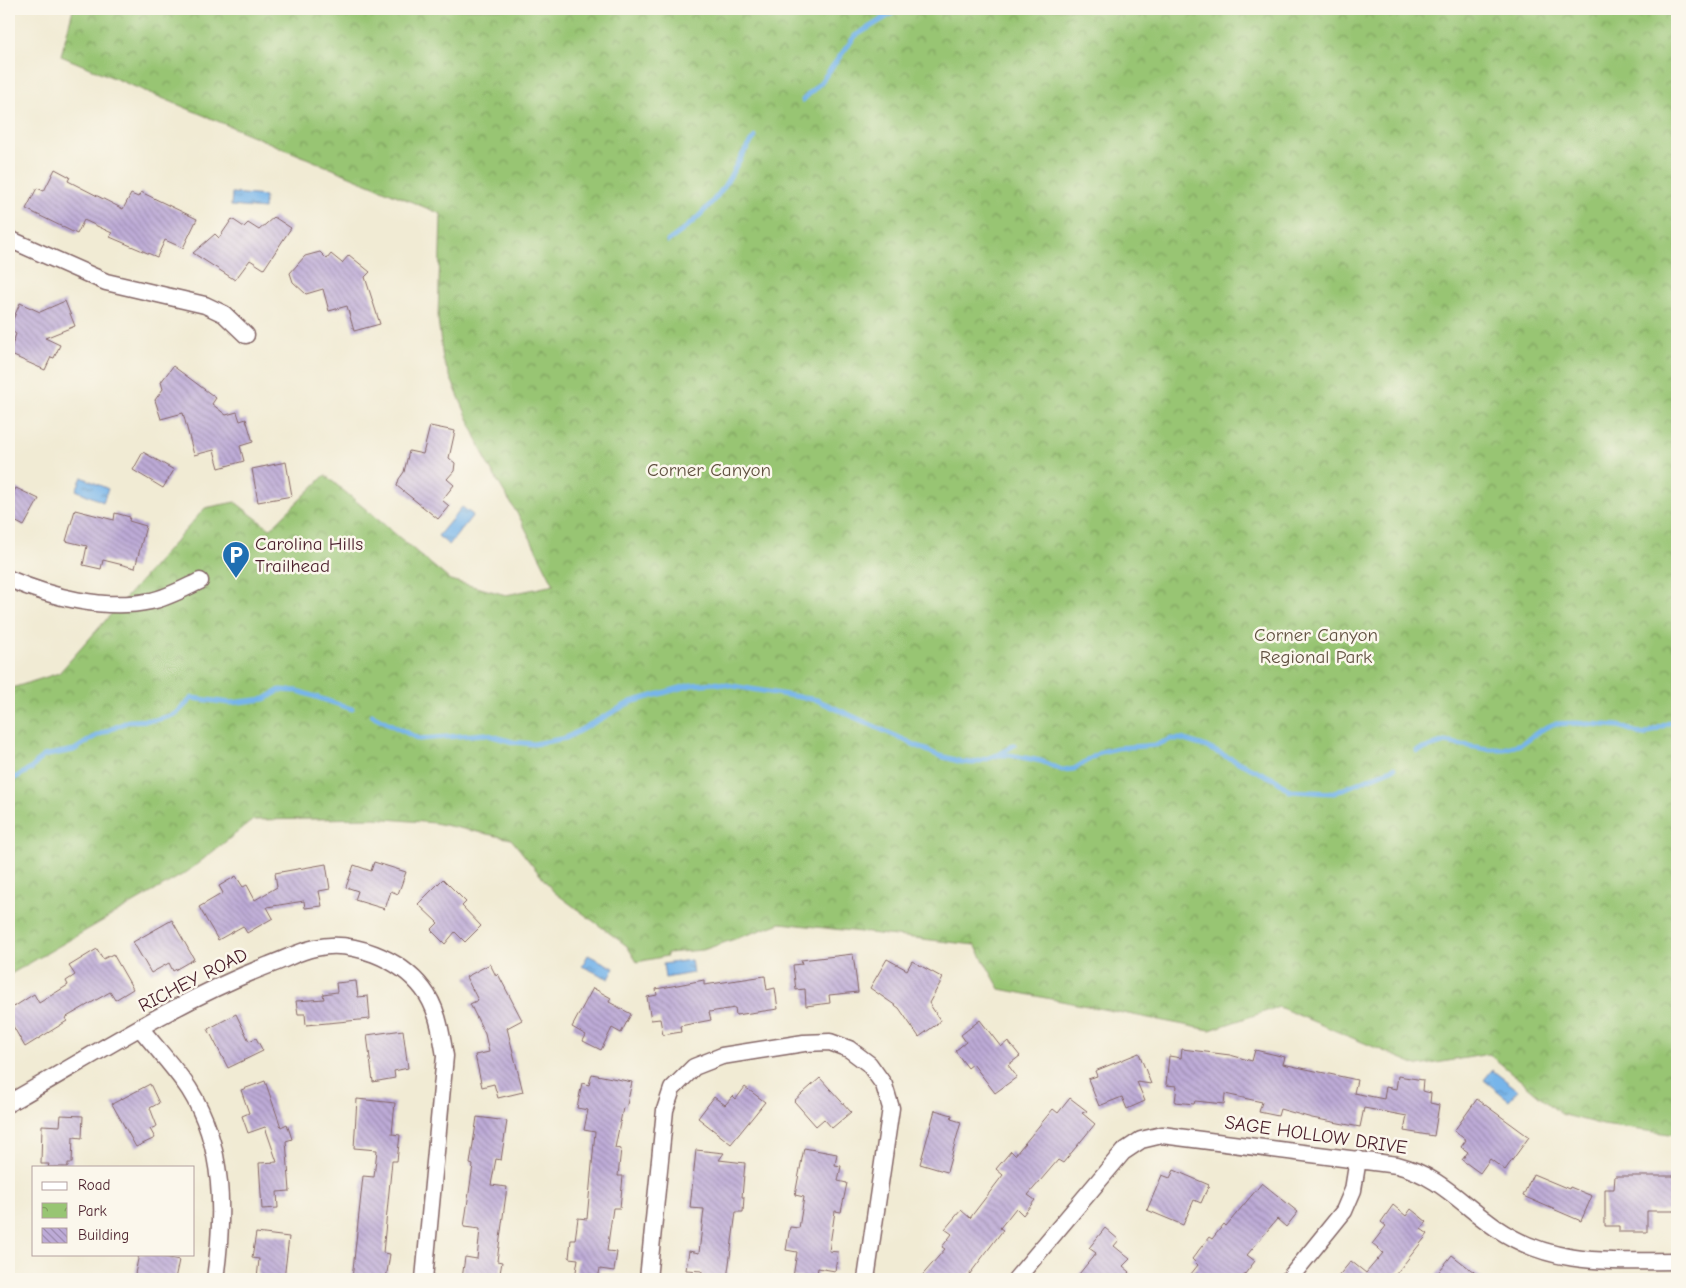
<svg xmlns="http://www.w3.org/2000/svg" width="1686" height="1288" font-family="'Comic Neue',sans-serif">
<defs>
<pattern id="park-crowns" width="20" height="18" patternUnits="userSpaceOnUse" patternTransform="scale(1.25)"><rect width="20" height="18" fill="#98c573"/><path d="M2 6a3 3 0 1 1 6 0M12 15a3 3 0 1 1 6 0" fill="none" stroke="#7e9f5f"/></pattern>
<pattern id="water-ripples" width="26" height="14" patternUnits="userSpaceOnUse" patternTransform="scale(1.25)"><rect width="26" height="14" fill="#77b5ea"/><path d="M2 4q2-2 4 0t4 0M15 11q2-2 4 0t4 0" fill="none" stroke="#6493be"/></pattern>
<pattern id="building-back-hatch" width="6" height="6" patternUnits="userSpaceOnUse" patternTransform="scale(1.25)"><rect width="6" height="6" fill="#bdabd7"/><path d="M-1 5l2 2M0 0l6 6M5-1l2 2" fill="none" stroke="#9c8baf"/></pattern>
</defs>
<rect width="100%" height="100%" fill="#fbf7ec"/>
<filter id="ink" filterUnits="userSpaceOnUse"><feTurbulence type="fractalNoise" baseFrequency=".02" numOctaves="2"/><feDisplacementMap in="SourceGraphic" scale="10" xChannelSelector="R" yChannelSelector="G"/><feConvolveMatrix kernelMatrix="1 2 1 2 8 2 1 2 1" color-interpolation-filters="sRGB"/></filter>
<filter id="wash" filterUnits="userSpaceOnUse"><feTurbulence type="fractalNoise" baseFrequency=".0096" numOctaves="4" result="noise"/><feDisplacementMap in="SourceGraphic" scale="20" xChannelSelector="R" yChannelSelector="G"/><feGaussianBlur stdDeviation="1.12" result="paint"/><feColorMatrix in="noise" values="0 0 0 0 0 0 0 0 0 0 0 0 0 0 0 0 0 1.4 0 .05"/><feComposite in="paint" operator="in"/></filter>
<g filter="url(#wash)">
<rect width="100%" height="100%" fill="#f1ebd4"/>
<path fill="url(#park-crowns)" stroke="#71724f" d="M73 9H1677V1135L1603 1125 1561 1114 1489 1054 1419 1066 1279 1007 1210 1030 1000 989 975 945 781 923 703 950 667 953V956L637 962 627 946 554 892 511 839 435 823 374 818 253 820 187 872 9 975V689L59 673 205 508 235 502 270 529 325 475 450 580 506 595 554 585 521 520 488 465 443 360 438 319 441 214 61 56Z"/>
<path fill="url(#water-ripples)" stroke="#606a8a" d="M232 193 265 196 264 209 231 206Z
M82 477 108 489 103 502 76 490Z
M462 507 473 515 449 545 438 536Z
M588 955 614 968 609 979 582 966Z
M691 960 693 973 665 978 663 964Z
M1492 1070 1518 1090 1509 1100 1484 1080Z"/>
<g fill="none" stroke-linecap="round" stroke-linejoin="round">
<path stroke="#77b5ea" stroke-width="5" d="M803 100 821 82 855 36 899 9
M668 241C686 229 703 214 717 196 732 178 739 155 755 137
M372 715 419 739 485 734 513 742 534 744 566 738 631 702 691 685 715 683 817 700 937 755 962 762 973 763 998 755H1010L1041 761 1062 770 1074 769 1101 752 1117 748 1156 745 1171 739H1181L1204 746 1276 780 1290 791 1334 793 1394 768
M1417 751 1445 742 1487 749H1504L1521 744 1541 730 1554 724 1575 723 1619 726 1644 735 1677 719
M1000 754 1014 745
M9 781 31 769 43 756 74 750 96 736 129 721 155 720 170 716 177 713 192 698 230 703 265 699 280 690 298 691 352 709"/>
</g>
<g id="blocks">
<path fill="url(#building-back-hatch)" d="M55 169 70 177 68 181 123 209 131 194 138 197 141 192 197 219 183 248 165 240 157 257 110 237 112 233 84 220 77 234 26 209 37 188 44 191Z
M274 217 291 228 264 269 250 260 235 280 193 253 215 234 219 238 232 219 244 227 248 223 259 230Z
M320 252 327 259 331 254 342 263 349 255 370 272 365 277 380 324 354 331 347 306 329 311 323 289 306 294 293 282 290 273 305 256Z
M65 301 75 326 45 338 60 345 54 358 51 357 45 370 9 354 16 334 9 329 20 303 40 312Z
M173 366 216 398 212 404 226 415 237 412 240 421 246 419 253 442 240 446 244 461 219 468 214 450 194 455 183 413 161 419 155 400 163 389 161 382Z
M430 426 455 431 449 458 455 463 454 471 447 479 454 485 442 500 449 506 438 519 397 486 399 479 404 472 409 451 423 454Z
M143 452 174 470 163 488 133 470Z
M286 462 292 496 258 502 252 469Z
M16 488 39 499 24 526 9 518V501Z
M75 510 114 520 115 513 130 517 129 521 146 526 135 568 103 560 101 569 83 565 87 546 66 541Z
M374 862 406 872 398 894 391 891 385 909 355 900 358 891 346 887 354 865 371 871Z
M326 864 330 889 319 891 322 906 305 908 304 901 267 907 273 918 247 933 243 926 218 940 199 907 223 893 219 886 236 876 243 887 247 885 255 900 277 887 275 873Z
M443 879 466 902 462 906 481 926 465 942 455 932 445 944 431 930 438 923 418 904Z
M172 920 194 959 173 971 169 963 151 973 133 942Z
M97 949 103 959 113 954 133 989 115 1000 110 992 65 1018 67 1021 25 1047 9 1019V1010L34 994 39 1003 68 985 66 981 75 975 69 966Z
M853 954 858 992 829 995 830 1003 806 1006 805 989 796 990 793 965 802 964 801 960Z
M887 959 907 970 912 961 943 978 929 1003 940 1020 937 1024 919 1037 899 1008 870 988Z
M490 964 496 976 498 974 522 1020 507 1028 523 1092 498 1098 494 1084 482 1087 475 1055 489 1052 485 1034 470 1004 478 1000 466 977Z
M765 976 767 990 775 988 778 1009 736 1015 735 1008 709 1012 711 1020 680 1026 681 1032 663 1035 660 1019 651 1020 647 997 657 995 656 989 704 980V985Z
M356 981 358 997 368 996 370 1019 306 1025 305 1014H298L296 1001 324 999 323 994 337 992 336 983Z
M593 988 611 998 609 1002 631 1014 621 1033 612 1028 601 1050 583 1041 586 1035 572 1027Z
M236 1014 249 1041 256 1038 263 1051 228 1068 208 1029Z
M980 1020 1001 1047 1008 1041 1020 1056 1008 1065 1017 1077 995 1093 973 1064 968 1068 955 1051 966 1042 961 1035Z
M403 1030 408 1068 394 1071 395 1078 373 1082 367 1035Z
M1182 1049 1230 1055 1252 1061 1255 1050 1285 1057 1283 1064 1357 1080 1354 1093 1384 1099 1386 1087 1396 1089 1398 1076 1423 1080 1422 1091 1431 1093 1430 1103 1439 1105 1434 1136 1404 1131 1407 1116 1364 1108 1360 1127 1312 1118 1280 1109 1278 1116 1259 1112 1262 1102 1225 1094 1224 1104 1195 1101 1194 1104 1175 1102 1177 1086 1166 1085 1169 1056 1181 1058Z
M1139 1053 1151 1084 1137 1082 1145 1101 1127 1109 1122 1097 1099 1106 1088 1079 1097 1076 1095 1071Z
M592 1074 632 1082 626 1109 623 1108 615 1148 621 1149 618 1176H623L620 1208H613L607 1251 617 1252 614 1271 600 1269 598 1279H582L575 1278 578 1259 569 1258 571 1240H575L578 1218 587 1219 595 1132 584 1130 588 1110 577 1108 582 1083 589 1085Z
M820 1078 851 1112 832 1128 824 1119 816 1126 794 1101Z
M265 1081 281 1127 287 1124 292 1139 286 1141 290 1191 277 1192 278 1208 262 1209 259 1163 277 1162 265 1127 248 1133 242 1116 249 1113 241 1090Z
M150 1084 159 1103 150 1108 157 1126 150 1129 155 1138 136 1147 112 1104Z
M745 1087 765 1102 731 1144 698 1118 714 1097 725 1105 733 1096 736 1099Z
M1070 1098 1087 1111 1082 1113 1095 1124 1063 1163 1058 1160 1028 1195 1035 1200 1023 1215 1016 1208 1000 1228 1003 1230 966 1279H919L945 1249 942 1247 952 1234 945 1229 961 1210 970 1218 1003 1175 996 1169 1011 1151 1015 1155 1053 1109 1058 1113Z
M357 1099 395 1103 392 1134 400 1135 397 1161H392L383 1253 390 1254 386 1279H352L363 1176 374 1177 377 1150 354 1148Z
M1477 1099 1529 1137 1505 1170 1490 1159 1480 1173 1462 1160 1468 1152 1461 1147 1466 1140 1454 1131Z
M935 1110 952 1115 951 1119 961 1122 947 1172 920 1164Z
M61 1115 83 1116 82 1138 73 1137 72 1163H68V1167H48L49 1164H41L42 1125 60 1126Z
M477 1117 507 1121 501 1160 496 1159 491 1185 507 1187 497 1261 502 1262 499 1279H462L465 1257 477 1259 480 1229 464 1227 473 1165 470 1164Z
M804 1148 837 1154 835 1165 841 1166 838 1181 847 1183 841 1212 835 1211 829 1251 838 1252 835 1271 818 1268 816 1279 793 1277 797 1252 786 1250 790 1227 799 1228 804 1197 795 1195Z
M696 1150 724 1153 719 1160 745 1163 742 1197H744L743 1212H736L727 1279H701L702 1271 686 1270 689 1251 699 1253 704 1209 690 1208Z
M1174 1170 1209 1185 1201 1203 1194 1200 1183 1225 1147 1210 1162 1175 1170 1178Z
M1533 1174 1569 1189 1570 1187 1592 1196 1581 1221 1523 1196Z
M1615 1176H1677V1211H1647V1232H1619V1226H1605V1189H1614Z
M1262 1183 1298 1212 1286 1227 1277 1219 1247 1255 1255 1261 1241 1279H1187L1198 1265 1192 1259 1209 1237 1212 1239 1224 1224 1226 1226Z
M1393 1205 1406 1216 1411 1209 1427 1222 1421 1229 1428 1234 1392 1279H1336L1351 1261 1366 1273 1383 1253 1372 1244 1386 1226 1381 1222Z
M1105 1228 1119 1240 1114 1246 1130 1259 1123 1266 1130 1272 1124 1279H1075L1096 1253 1089 1248Z
M256 1233 289 1237 284 1279H257L259 1259 252 1258Z
M139 1254H161L160 1256 179 1260 175 1279H134Z
M1452 1255 1483 1279H1433Z"/>
</g>
</g>
<g filter="url(#ink)">
<use href="#blocks" fill-opacity="0" stroke="#846666" stroke-width="1"/>
<g fill="none" stroke-linecap="round" stroke-linejoin="round">
<defs>
<path id="street" d="M9 239 106 282 205 305 224 314 246 335
M9 579C51 597 104 611 151 601 167 598 185 588 200 581
M141 1029C157 1049 175 1068 189 1089 225 1146 224 1215 215 1279
M9 1103C94 1055 178 1000 269 965 284 960 299 951 315 948 352 939 400 959 423 989 438 1008 441 1033 445 1056L424 1279
M648 1279 665 1110 672 1089 694 1067 722 1056 804 1043 830 1042 849 1049 869 1064 884 1085 891 1108 866 1279
M1016 1279 1123 1152 1141 1140 1162 1135 1397 1165C1440 1176 1461 1204 1496 1228 1553 1267 1611 1261 1677 1261
M1289 1279 1344 1211 1353 1190 1358 1159"/>
</defs>
<use href="#street" stroke="#846666" stroke-width="19"/>
<use href="#street" stroke="#fff" stroke-width="16"/>
</g>
</g>
<defs>
<symbol id="parking-pin" viewBox="-11 -11 22 30"><path d="M0 17L-7.5 6A9.5 9.5 0 1 1 7.5 6Z" fill="#1f6fb2" stroke="#fbf7ec"/><path d="M-3.5-5.5H1a3.5 3.5 0 0 1 0 7H-1V5.5H-3.5ZM-1-3.4V-.6H.8a1.4 1.4 0 0 0 0-2.8Z" fill="#fff"/></symbol>
</defs>
<g fill-rule="evenodd">
<use href="#parking-pin" x="220" y="539" width="32" height="43"/>
</g>
<g text-anchor="middle" dominant-baseline="central" stroke-width="5" stroke-linejoin="round" paint-order="stroke">
<g font-size="19" fill="#615141" stroke="#fbf7ec">
<text x="709" y="470">Corner Canyon</text>
<text x="1316" y="635">Corner Canyon<tspan x="1316" dy="22">Regional Park</tspan></text>
</g>
<g font-size="19" fill="#4a1f2b" stroke="#fbf7ec" text-anchor="start">
<text x="255" y="544">Carolina Hills<tspan x="255" dy="22">Trailhead</tspan></text>
</g>
<g font-size="19" fill="#4a1f2b" stroke="#fbf7ec">
<text transform="translate(193 980) rotate(-27)">RICHEY ROAD</text>
<text transform="translate(1316 1135) rotate(8)">SAGE HOLLOW DRIVE</text>
</g>
</g>
<rect width="1686" height="1288" fill="none" stroke="#fbf7ec" stroke-width="30"/>
<rect x="32" y="1166" width="162" height="90" fill="#fbf7ec" stroke="#b4a19f"/>
<rect x="42" y="1182" width="25" height="8" fill="#ffffff" stroke="#b4a19f"/>
<text x="78" y="1190" font-size="15" fill="#4a1f2b">Road</text>
<rect x="42" y="1203" width="25" height="15" fill="url(#park-crowns)" stroke="#b4a19f"/>
<text x="78" y="1216" font-size="15" fill="#4a1f2b">Park</text>
<rect x="42" y="1228" width="25" height="15" fill="url(#building-back-hatch)" stroke="#b4a19f"/>
<text x="78" y="1240" font-size="15" fill="#4a1f2b">Building</text>
</svg>
